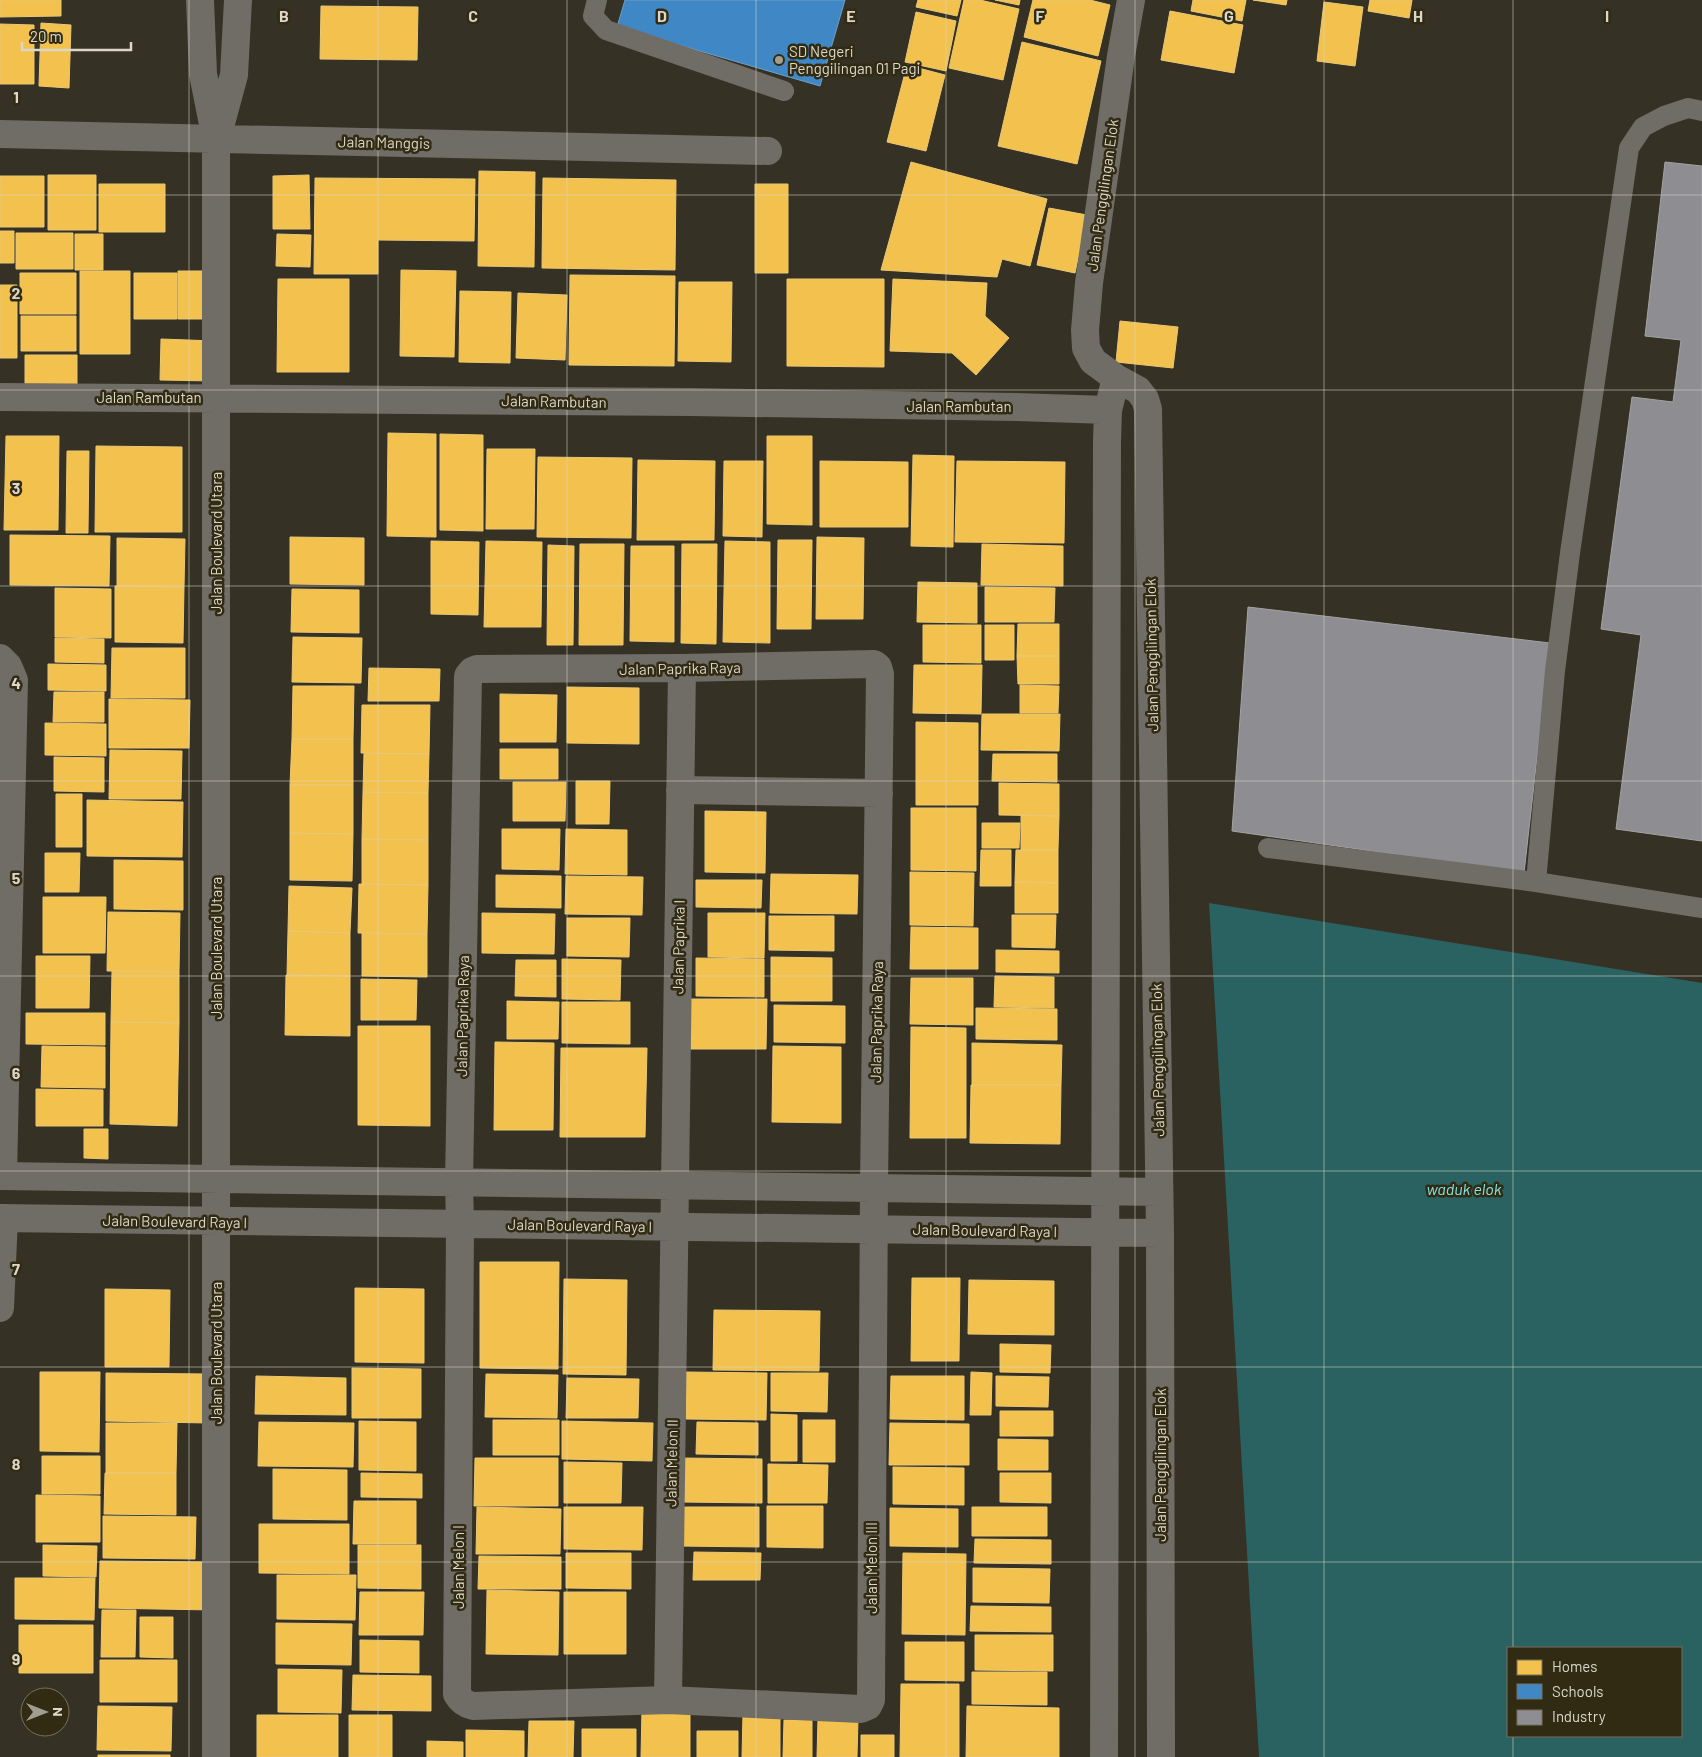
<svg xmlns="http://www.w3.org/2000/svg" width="1702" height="1757" font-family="Barlow,sans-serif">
<rect width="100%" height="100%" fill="#353124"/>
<path fill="#2a6261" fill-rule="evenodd" d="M1209 903 1702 983V1757H1259ZM1508 1648H1681V1736H1508Z"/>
<path fill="#f2c14e" stroke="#ebc873" d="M0 0H61V16L0 17Z
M918 0H961L957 16 916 7Z
M964 0H980L1019 9 1003 80 949 68Z
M995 0H1020L1019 5Z
M1033 0H1090L1110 5 1098 56 1024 37Z
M1193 0H1246L1242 21 1191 11Z
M1253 0H1287L1286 5Z
M1370 0H1412L1409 18 1368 11Z
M1324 2 1363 7 1355 66 1317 61Z
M321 6 418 7 417 60 320 59Z
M1170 11 1243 25 1234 73 1161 60Z
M916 12 956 21 946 71 905 62Z
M41 23 71 25 69 88 39 86Z
M0 24 34 25V84H0Z
M1022 42 1101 61 1077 164 998 146Z
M907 65 945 75 926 151 887 142Z
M911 162 1047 199 1030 266 1002 259 997 277 881 270Z
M479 171 535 172 534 267 478 266Z
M48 175H96V230H48Z
M309 175 310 229H273V176Z
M0 176H44V227H0Z
M315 178 475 179 474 241 378 240V274H314Z
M543 178 676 180 675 270 542 268Z
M99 184H165V232H99Z
M755 184H788V273H755Z
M1049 208 1087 215 1075 273 1037 265Z
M0 231H14V263H0Z
M16 233H73V269H16Z
M75 234H103V270H75Z
M277 234 311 235 310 267 276 266Z
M401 270 456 271 454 357 400 356Z
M80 271H130V354H80Z
M178 271H216V319H178Z
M20 273H76V314H20Z
M134 273H177V319H134Z
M570 275 675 276 674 366 569 365Z
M278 279H349V372H277Z
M787 279H884V367L787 366Z
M893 279 987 283 985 316 1009 338 976 375 952 353 890 351Z
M679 282H732L731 362 678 361Z
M0 285H17V358H0Z
M460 291 511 292 510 363 459 362Z
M518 293 567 295 565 360 516 358Z
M21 316H76V351H21Z
M1120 321 1178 327 1173 368 1116 362Z
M161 339 215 341 213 381 160 380Z
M25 355H77V391H25Z
M388 433 436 434V537L387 536Z
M440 434 483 435V531L440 530Z
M6 436H59L58 530H4Z
M767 436H812V525L767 524Z
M96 446 182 447V532H95Z
M487 449H535L534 529H486Z
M67 451H89L88 533H66Z
M913 455 954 456 953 547 911 546Z
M538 457 632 458 631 538 537 537Z
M638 460 715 461 714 540H637Z
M724 461H763L762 537 723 536Z
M820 461 908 462V527H820Z
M957 461 1065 462 1064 543 955 542Z
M10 535 110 536 109 586 10 585Z
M290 537 364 538V585L290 584Z
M817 537 864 538 863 619H816Z
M117 538 185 539 184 587 117 586Z
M778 540H812L811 629H777Z
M431 541 479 542 478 615 431 614Z
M486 541 542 542 541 627H484Z
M725 541 770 542V643L723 642Z
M580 544H624L623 645H579Z
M682 544H717L716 644 681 643Z
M982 544 1063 546V586L981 585Z
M548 545 574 546 573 645H547Z
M631 546H674V642L630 641Z
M918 582 977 583V623L917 622Z
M115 586 184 587 183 643 115 642Z
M985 587 1055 588 1054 622H985Z
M55 588 111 589V638L55 637Z
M292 589 359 590V633L291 632Z
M1018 624H1059V656H1017Z
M923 625H981V663L923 662Z
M985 625H1014V660H985Z
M293 637 362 638 361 683 292 682Z
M55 638 104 639V663L55 662Z
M112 648H185V698H111Z
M1017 656H1059V684H1018Z
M48 664 106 665V691L48 690Z
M914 665H982L981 714 913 713Z
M369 668 440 669 439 701H368Z
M1020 685 1059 686 1058 713H1020Z
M293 686H354L353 739H292Z
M567 687 639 688V744L567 743Z
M54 692H104V722H53Z
M500 694 557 695 556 742H500Z
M109 699 190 700 189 748H109Z
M362 705H430L429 754 361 753Z
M982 714H1060L1059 751 981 750Z
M916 722 978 723V805H916Z
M45 723 106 724V756L45 755Z
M292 739H353V785H290Z
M500 749H558V779H500Z
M110 750 182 751 181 799H109Z
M364 753 429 754 428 793 363 792Z
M993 754H1057V782L992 781Z
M54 757 104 758V792L54 791Z
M576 781H610L609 824H576Z
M513 782H566L565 821H513Z
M999 783 1059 784V816L999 815Z
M290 785H353V834L290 833Z
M363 792 428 793V840L362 839Z
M56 794H82V847H56Z
M87 800 183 802 182 857 87 856Z
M911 808H976V871L911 870Z
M705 811 766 812 765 873 705 872Z
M1021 815 1059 816 1058 850H1021Z
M982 823H1020L1019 848H982Z
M502 829H560L559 870 502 869Z
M566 829 627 830V875L565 874Z
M290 833 353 834 352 881 290 880Z
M362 839 428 840V885L362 884Z
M981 850H1011V886H980Z
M1016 850H1058V883L1015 882Z
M45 853H80L79 892H45Z
M114 860 183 861V910L114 909Z
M910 872 974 873 973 926 910 925Z
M771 874 858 875 857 914 770 913Z
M496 875 561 876V908L496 907Z
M566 876 643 877 642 915 565 914Z
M696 880H762L761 908 696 907Z
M1015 882 1058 883V913H1015Z
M359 884 428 885 427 934 358 933Z
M289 886 352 888 350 933 288 931Z
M43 897H106L105 953H43Z
M108 912 180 913 179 972 107 971Z
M482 913 555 914 554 954 482 953Z
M708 913H765L764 958 708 957Z
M1012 915H1056L1055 948 1012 947Z
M769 916H834V951L769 950Z
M567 918H630L629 957 567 956Z
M911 927 978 928V969H910Z
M288 931 350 933V976L287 975Z
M362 933 427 934V977L362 976Z
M996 950 1059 951V973L996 972Z
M36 956H90L89 1008H36Z
M771 957 832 958V1001H771Z
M696 958 764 959V997L696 996Z
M562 959 621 960 620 1000 562 999Z
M516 960H556V997L515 996Z
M112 971 179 972V1023L111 1022Z
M286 975 350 976V1036L285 1035Z
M995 976 1054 977V1008L994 1007Z
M911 978H973V1025L910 1024Z
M361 979 417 980 416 1020H361Z
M690 999H767L766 1049H689Z
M507 1001 559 1002 558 1039H507Z
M562 1002H630V1044L562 1043Z
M774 1005 845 1006V1043L774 1042Z
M976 1008 1057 1009V1040L976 1039Z
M26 1013H105V1045L26 1044Z
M111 1022 179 1023 177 1126 110 1124Z
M358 1026H430V1126L358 1125Z
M911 1027 966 1028V1138H910Z
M495 1042 554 1043 553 1130H494Z
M972 1043 1062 1045 1061 1085H972Z
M42 1046 105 1047V1088L41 1087Z
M773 1046 841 1047V1123L772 1122Z
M561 1048H647L645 1137H560Z
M971 1085H1061L1060 1144 970 1143Z
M36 1089 103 1090V1126H36Z
M84 1129H108V1159L84 1158Z
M480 1262H559L558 1369 480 1368Z
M912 1278H960L959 1361H911Z
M564 1279 627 1280 626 1375 563 1374Z
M969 1280 1054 1281V1335L968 1334Z
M355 1288 424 1289V1363L355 1362Z
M105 1289 170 1290 169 1367H105Z
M714 1310 820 1311 819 1371 713 1370Z
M1000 1344 1051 1345 1050 1373 1000 1372Z
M352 1368 421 1369V1418H352Z
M40 1372H100L99 1452 40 1451Z
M686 1372 767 1373 766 1420 686 1419Z
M971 1372 992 1373 991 1415H970Z
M106 1373 207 1374V1423L106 1421Z
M771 1373H828L827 1412 771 1411Z
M486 1374 558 1375 557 1418 485 1417Z
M256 1376 346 1378V1415L255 1414Z
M891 1376H964V1420L890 1419Z
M996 1376 1049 1377 1048 1407 996 1406Z
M567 1378 639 1379 638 1418H566Z
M1000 1411H1053V1436H1000Z
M771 1414 797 1415V1461H771Z
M493 1420H559V1455H493Z
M803 1420H835V1462H803Z
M359 1421 416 1422V1471L359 1470Z
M562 1421 653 1423 652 1461 562 1459Z
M259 1422 354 1423 353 1467 258 1466Z
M697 1422 758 1423V1455L696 1454Z
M106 1423H177L176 1473H106Z
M890 1423 969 1424V1465H889Z
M998 1439 1048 1440V1470H998Z
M42 1456H100V1494H42Z
M475 1458H558V1506H474Z
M682 1458 762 1459V1503L681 1502Z
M564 1462 622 1463 621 1503H564Z
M768 1464 828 1465 827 1503H768Z
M893 1467 964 1468V1505L893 1504Z
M273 1469 347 1470V1520L273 1519Z
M105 1473H176V1515L104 1514Z
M361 1473 422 1474V1498L361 1497Z
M1000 1473H1051V1503L1000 1502Z
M36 1495 100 1496V1542H36Z
M354 1501H416V1544H353Z
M767 1506H823V1548L767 1547Z
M477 1507 561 1509 560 1554H476Z
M564 1507H643L642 1550 564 1549Z
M680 1507H759V1547L679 1546Z
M972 1507H1047V1536H972Z
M890 1508 958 1509V1547L890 1546Z
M103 1516 196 1517 195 1559 103 1558Z
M259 1524H349V1574L259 1573Z
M975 1539 1051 1540V1564L974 1563Z
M43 1545 97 1546 96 1577 43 1576Z
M358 1545H421V1589L358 1588Z
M694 1552 761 1553 760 1580H693Z
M566 1553H631V1589L566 1588Z
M903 1553 966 1554 965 1635 902 1634Z
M479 1556 561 1557V1589H478Z
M100 1561 215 1562 214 1610 99 1608Z
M973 1568 1050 1569 1049 1603 973 1602Z
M277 1575H356L355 1620 277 1619Z
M15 1578H95L94 1620 15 1619Z
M487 1590 559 1592 558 1655 486 1654Z
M360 1592H424L423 1635H359Z
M564 1592H626V1654H564Z
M971 1606 1051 1607V1632L970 1631Z
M102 1610H136L135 1657H101Z
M140 1617H173V1658L140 1657Z
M276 1623 352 1624 351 1665 276 1664Z
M19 1625H93V1673H19Z
M975 1635H1053V1671L975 1670Z
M360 1640 419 1641V1673L360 1672Z
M905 1642H964V1681L905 1680Z
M100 1660H177V1702H100Z
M278 1669 342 1670 341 1713 278 1712Z
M972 1672H1047V1705L972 1704Z
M353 1675 431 1676V1711L352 1710Z
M901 1684H959V1757H900Z
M98 1706 172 1707 171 1751 97 1750Z
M967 1706 1059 1708V1757H966Z
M642 1709 690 1710V1757H641Z
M743 1713H780V1757H742Z
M257 1715H338V1757H257Z
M349 1715H392V1757H349Z
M818 1718H858L857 1757H817Z
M784 1720H812V1757H783Z
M529 1721H574L573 1757H528Z
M582 1729H636V1757H582Z
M466 1730 524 1731V1757H466Z
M697 1731H738V1757H697Z
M861 1735H894V1757H861Z
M427 1741 463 1742V1757H427Z
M98 1755H170V1757H98Z"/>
<path fill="#3f88c5" stroke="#6ea0c6" d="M625 0H845L820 86 617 27Z"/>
<path fill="#8d8d92" stroke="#a5a3a2" d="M1665 162 1702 166V841L1616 829 1641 635 1601 629 1632 397 1673 402 1681 340 1645 336Z
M1248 607 1550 643 1524 873 1232 831Z"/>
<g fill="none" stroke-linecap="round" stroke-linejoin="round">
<path stroke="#706c66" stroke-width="20" d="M597 0 593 16 606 30 784 91
M1702 111 1688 108 1664 116 1643 127 1629 148 1570 553 1555 671 1536 882 1702 908
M1268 848 1536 882"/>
<path stroke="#706c66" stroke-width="28" d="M200 0 203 74 216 139V1757
M1131 0 1121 56 1089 283 1085 330 1086 348 1093 361 1116 378 1138 390 1145 399 1148 409 1160 1233 1161 1757
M0 134 768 151
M218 134 234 75 238 0
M0 397 690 402 1016 407 1108 410
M0 658 8 666 14 680 3 1176
M874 664 878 667 880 674 874 1188 871 1700 868 1706 861 1709 668 1700 473 1706C465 1704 461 1701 457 1694L460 1224 459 1182 468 676 472 671 477 669 682 668Z
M680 790 879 793
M0 1176 1159 1192
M0 1218 1160 1233
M0 1308 4 1218
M668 1700 682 668
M1104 1757 1107 441 1108 410 1116 378"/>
</g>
<path fill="none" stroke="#dcd7c9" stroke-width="1" stroke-opacity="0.55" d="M189 0V1757M378 0V1757M567 0V1757M756 0V1757M946 0V1757M1135 0V1757M1324 0V1757M1513 0V1648M0 195H1702M0 390H1702M0 586H1702M0 781H1702M0 976H1702M0 1171H1702M0 1367H1702M0 1562H1702M1513 1736V1757"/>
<circle fill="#a29d8f" stroke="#322b13" stroke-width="2" cx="779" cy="60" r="5"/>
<g text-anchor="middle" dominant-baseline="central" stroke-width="5" stroke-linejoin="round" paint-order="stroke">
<g font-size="15" fill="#dcd7c9" stroke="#322b13" text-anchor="start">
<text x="789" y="51">SD Negeri<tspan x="789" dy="17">Penggilingan 01 Pagi</tspan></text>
</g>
<g font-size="15" fill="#dcd7c9" stroke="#322b13">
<text transform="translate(384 142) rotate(1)">Jalan Manggis</text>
<text transform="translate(1102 195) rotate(-82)">Jalan Penggilingan Elok</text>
<text x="149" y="397">Jalan Rambutan</text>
<text transform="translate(554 401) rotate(1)">Jalan Rambutan</text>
<text x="959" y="406">Jalan Rambutan</text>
<text transform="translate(216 543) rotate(-90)">Jalan Boulevard Utara</text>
<text transform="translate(1151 655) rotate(-91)">Jalan Penggilingan Elok</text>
<text transform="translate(680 668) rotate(-1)">Jalan Paprika Raya</text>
<text transform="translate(678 947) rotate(-89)">Jalan Paprika I</text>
<text transform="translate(216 948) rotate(-90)">Jalan Boulevard Utara</text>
<text transform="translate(462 1016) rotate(-89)">Jalan Paprika Raya</text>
<text transform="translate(876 1022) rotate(-89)">Jalan Paprika Raya</text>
<text transform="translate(1157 1060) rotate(-91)">Jalan Penggilingan Elok</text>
<text transform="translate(175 1221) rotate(1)">Jalan Boulevard Raya I</text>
<text transform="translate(580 1225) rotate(1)">Jalan Boulevard Raya I</text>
<text transform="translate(985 1230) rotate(1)">Jalan Boulevard Raya I</text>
<text transform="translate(216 1353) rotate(-90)">Jalan Boulevard Utara</text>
<text transform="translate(671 1463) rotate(-89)">Jalan Melon II</text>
<text transform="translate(1160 1465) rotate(-90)">Jalan Penggilingan Elok</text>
<text transform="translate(458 1567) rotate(-90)">Jalan Melon I</text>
<text transform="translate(871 1568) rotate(-90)">Jalan Melon III</text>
</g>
<g font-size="16" font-style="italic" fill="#81e3e3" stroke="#322b13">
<text x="1464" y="1188">waduk elok</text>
</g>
</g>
<g font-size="16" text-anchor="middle" font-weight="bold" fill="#dcd7c9" stroke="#322b13" stroke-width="5" stroke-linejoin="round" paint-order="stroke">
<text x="284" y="22">B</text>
<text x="473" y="22">C</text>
<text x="662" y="22">D</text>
<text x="851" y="22">E</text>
<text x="1040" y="22">F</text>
<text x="1229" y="22">G</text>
<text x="1418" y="22">H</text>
<text x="1607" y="22">I</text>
<text x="16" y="103">1</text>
<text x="16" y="299">2</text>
<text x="16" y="494">3</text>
<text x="16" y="689">4</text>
<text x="16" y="884">5</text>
<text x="16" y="1079">6</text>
<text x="16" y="1275">7</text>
<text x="16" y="1470">8</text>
<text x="16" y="1665">9</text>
</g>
<rect x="1507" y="1647" width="175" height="90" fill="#322b13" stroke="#76705c"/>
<rect x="1517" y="1660" width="25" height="15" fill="#f2c14e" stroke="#76705c"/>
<text x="1552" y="1672" font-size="15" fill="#dcd7c9">Homes</text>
<rect x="1517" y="1684" width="25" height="15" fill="#3f88c5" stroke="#76705c"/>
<text x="1552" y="1697" font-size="15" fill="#dcd7c9">Schools</text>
<rect x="1517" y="1710" width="25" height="15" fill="#8d8d92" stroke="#76705c"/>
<text x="1552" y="1722" font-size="15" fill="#dcd7c9">Industry</text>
<g transform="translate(45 1712) rotate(90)"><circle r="24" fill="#322b13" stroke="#76705c"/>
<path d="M0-4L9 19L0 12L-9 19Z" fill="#a29d8f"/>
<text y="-8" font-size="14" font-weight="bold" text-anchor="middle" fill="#dcd7c9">N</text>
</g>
<path d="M22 42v8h109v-8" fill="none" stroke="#dcd7c9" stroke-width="2.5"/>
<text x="30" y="42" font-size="15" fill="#dcd7c9" stroke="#322b13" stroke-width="4" paint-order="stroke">20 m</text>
</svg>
